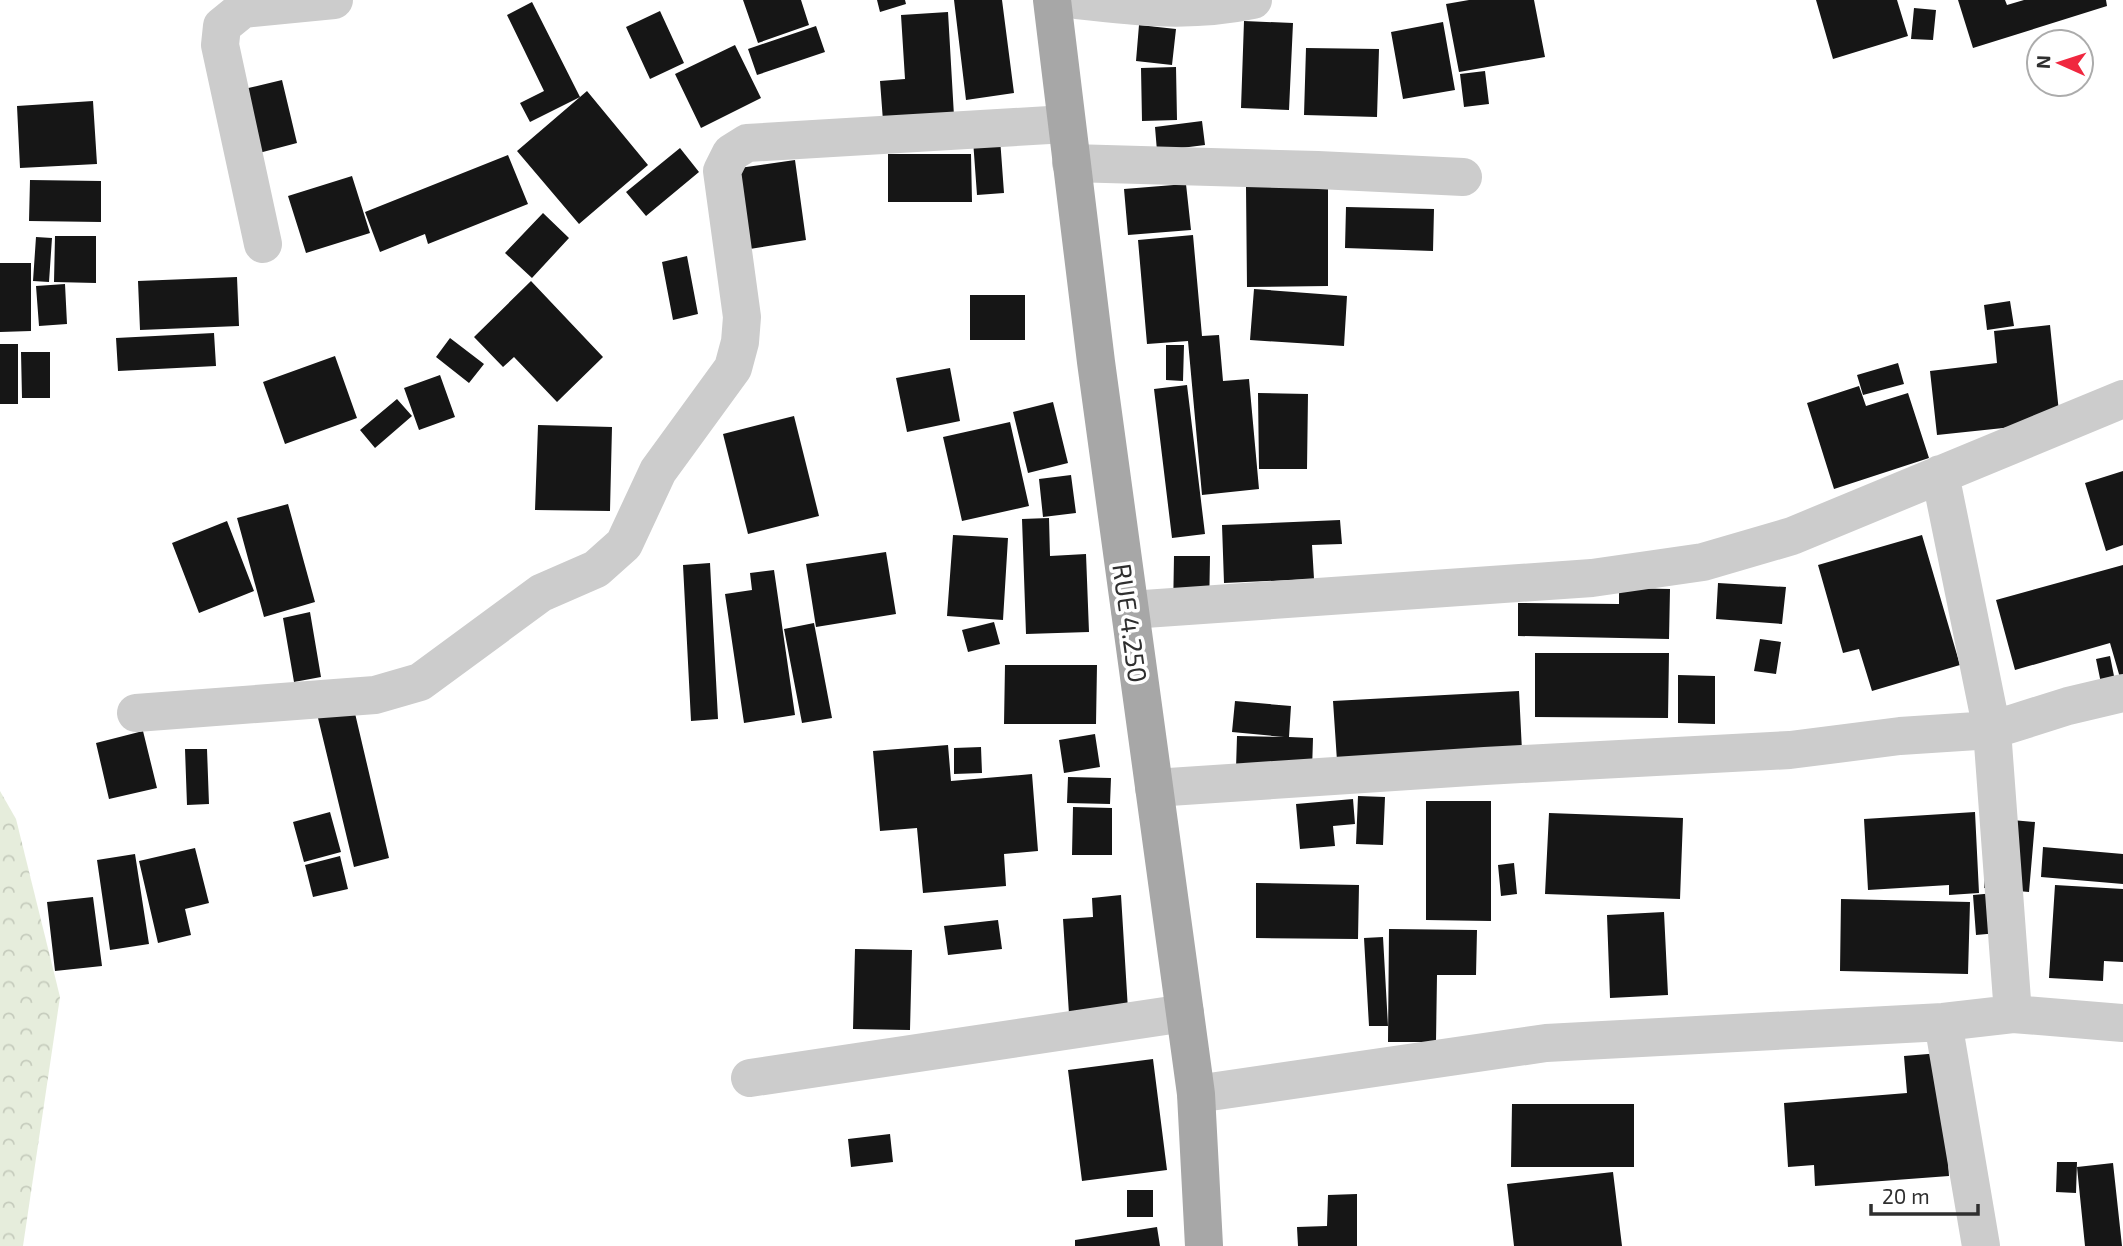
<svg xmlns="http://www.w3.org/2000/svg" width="2123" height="1246" font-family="'Exo 2',sans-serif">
<defs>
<pattern id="forest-crowns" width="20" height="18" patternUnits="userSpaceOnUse" patternTransform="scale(1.75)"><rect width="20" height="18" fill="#e6eddc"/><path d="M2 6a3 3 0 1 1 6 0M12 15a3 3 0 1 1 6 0" fill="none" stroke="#c6ccbd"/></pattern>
</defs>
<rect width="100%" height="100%" fill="#fff"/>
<path fill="url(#forest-crowns)" d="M0 791 16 819 60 997 23 1246H0Z"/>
<path fill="#161616" d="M743 0H801L809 25 758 43Z
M877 0H905L906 4 880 12Z
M954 0H1002L1014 93 966 100Z
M1469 0H1534L1545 57 1459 72 1446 4Z
M1816 0H1897L1908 36 1833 59Z
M1958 0H2005L2007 5 2024 0H2106L2107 6 1973 48Z
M532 2 580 97 530 122 520 103 544 91 507 15Z
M1914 8 1936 10 1933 40 1911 39Z
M660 11 684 63 650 79 626 27Z
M948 12 954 116 883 121 880 81 905 79 901 15Z
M1244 21 1293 23 1289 110 1241 108Z
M1443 22 1455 90 1403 99 1391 32Z
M1139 25 1176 29 1172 65 1136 61Z
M816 26 825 52 757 75 748 49Z
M735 45 761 98 701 128 675 74Z
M1306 48 1379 49 1377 117 1304 115Z
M1176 67 1177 120 1142 121 1141 68Z
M1485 71 1489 104 1464 107 1460 74Z
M282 80 297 143 259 153 244 89Z
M587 91 648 165 579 224 517 151Z
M93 101 97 164 20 168 17 106Z
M1202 121 1205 145 1157 151 1155 127Z
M1000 138 1004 193 977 195 973 140Z
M680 148 699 172 646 216 626 192Z
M888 154H971L972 202H888Z
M508 155 528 204 428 244 425 234 380 252 365 212Z
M795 160 806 240 737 251 725 170Z
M352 176 370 233 306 253 288 196Z
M30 180 101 181V222L29 221Z
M1186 184 1191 230 1128 235 1124 189Z
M1328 186V286L1247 287 1246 187Z
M1346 207 1434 209 1433 251 1345 248Z
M543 213 569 238 532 278 505 253Z
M1193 235 1202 336 1219 335 1223 381 1249 379 1259 489 1202 495 1188 341 1147 344 1138 240Z
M55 236H96V283L54 282Z
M36 237 52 238 49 282 33 281Z
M687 256 698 314 673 320 662 262Z
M0 263H31V331L0 332Z
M237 277 239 326 140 330 138 281Z
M531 281 603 357 557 402 514 357 503 367 474 337Z
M65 284 67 324 39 326 36 286Z
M1254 289 1347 296 1344 346 1250 340Z
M970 295H1025V340H970Z
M2010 301 2014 326 1987 330 1984 305Z
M2050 325 2060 422 1937 435 1930 371 1997 363 1994 331Z
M214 333 216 366 118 371 116 338Z
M450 338 484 364 469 383 436 357Z
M0 344H18V404H0Z
M1166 345H1184L1183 381 1166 380Z
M21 352H50V398H22Z
M335 356 357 418 285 444 263 382Z
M1898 363 1904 384 1863 395 1857 375Z
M950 368 960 421 907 432 896 378Z
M440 375 455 417 419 430 404 388Z
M1187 385 1205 534 1172 538 1154 389Z
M1859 386 1866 406 1908 393 1929 458 1834 489 1807 403Z
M1258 393 1308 394 1307 469H1259Z
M397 399 412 416 375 448 360 430Z
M1053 402 1068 463 1028 473 1013 412Z
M794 416 819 516 748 534 723 434Z
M1010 422 1029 506 962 521 943 437Z
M538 425 612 427 610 511 535 510Z
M2123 471V545L2106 551 2085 483Z
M1071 475 1076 513 1043 517 1039 479Z
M288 504 315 602 264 617 237 518Z
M1049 518 1050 556 1086 554 1089 632 1026 634 1022 519Z
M1340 520 1342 544 1312 545 1314 579 1224 583 1222 525Z
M227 521 254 591 199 613 172 543Z
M953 535 1008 538 1003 620 947 616Z
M1922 535 1960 665 1872 691 1859 649 1843 653 1818 565Z
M886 552 896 614 816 627 806 564Z
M1174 556H1210L1209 613H1173Z
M710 563 718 719 691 721 683 565Z
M2123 565V688L2110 643 2015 670 1996 600Z
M774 570 795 715 744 723 725 594 752 590 750 573Z
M1718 583 1786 587 1782 624 1716 619Z
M1619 588 1670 589 1669 639 1518 636V603L1619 604Z
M310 612 321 677 294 682 283 618Z
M994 622 1000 644 968 652 962 630Z
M814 623 832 718 802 723 784 629Z
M1760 639 1781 642 1776 674 1754 671Z
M1535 653H1669L1668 718 1535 717Z
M2110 656 2116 686 2102 688 2096 659Z
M1005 665H1097L1096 724H1004Z
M1678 675 1715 676V724L1678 723Z
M1519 691 1522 751 1337 761 1333 701Z
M1235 701 1291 706 1289 737 1313 738 1312 771 1236 769 1237 736 1284 737 1232 732Z
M354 709 389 858 354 867 318 718Z
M143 731 157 788 109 799 96 743Z
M1095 734 1100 767 1064 773 1059 740Z
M948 745 951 781 1032 774 1038 851 1004 854 1006 886 923 893 917 828 880 831 873 751Z
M981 747 982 773 954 774V748Z
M185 749H207L209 804 187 805Z
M1068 777 1111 778 1110 804 1067 803Z
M1358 796 1385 797 1383 845 1356 844Z
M1353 799 1355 824 1333 826 1335 846 1300 849 1296 804Z
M1426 801H1491V921L1426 920Z
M1073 807 1112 808V855H1072Z
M330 812 341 852 304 862 293 822Z
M1975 812 1979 893 1949 895V885L1868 890 1864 819Z
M1549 813 1683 818 1680 899 1545 894Z
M1990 818 2035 822 2029 892 1984 888Z
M2043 847 2123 854V884L2041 877Z
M195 848 209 903 185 909 191 935 158 943 139 861Z
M135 854 149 944 110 950 97 860Z
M340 856 348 889 313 897 305 865Z
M1514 863 1517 894 1501 896 1498 865Z
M1256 883 1359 885 1358 939 1256 938Z
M2055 885 2123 889V962L2104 961 2103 981 2049 978Z
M1995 893 1998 933 1976 935 1973 895Z
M1121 895 1128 1010 1069 1014 1063 919 1093 917 1092 898Z
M93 897 102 966 55 971 47 902Z
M1841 899 1970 902 1968 974 1840 971Z
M1664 912 1668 995 1610 998 1607 915Z
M998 920 1002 949 948 955 944 926Z
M1389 929 1477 930 1476 975H1437L1436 1042H1388Z
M1383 937 1388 1026H1369L1364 938Z
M855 949 912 950 910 1030 853 1029Z
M1940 1053 1949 1176 1815 1186 1814 1165 1788 1167 1784 1103 1907 1093 1904 1056Z
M1153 1059 1167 1170 1082 1181 1068 1070Z
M1512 1104H1634V1167H1511Z
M890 1134 893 1162 851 1167 848 1139Z
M2057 1162H2077L2076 1193 2056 1192Z
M2113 1163 2122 1246H2085L2077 1167Z
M1613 1172 1622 1246H1514L1507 1184Z
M1127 1190H1153V1217H1127Z
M1357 1194V1246H1298L1297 1227 1327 1226 1328 1195Z
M1157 1227 1160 1246H1075V1240Z"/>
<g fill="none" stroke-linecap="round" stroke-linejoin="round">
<path stroke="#ccc" stroke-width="38" d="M1077 0C1138 7 1192 13 1253 0
M1071 163 1318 170 1463 177
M263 244 220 45 222 26 243 9 334 0
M1940 474 1992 730 2013 1014
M1130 610 1592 578 1703 562 1792 536 2123 399
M136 713 375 695 420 682 541 593 596 569 624 544 658 471 733 368 740 342 742 317 722 171 731 153 747 143 1066 124
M1154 788 1485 766 1790 750 1900 736 1992 730 2068 706 2123 693
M1943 1022 1981 1246
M750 1078 1185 1013
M1196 1094 1546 1043 1943 1022 2013 1014 2123 1023"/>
<path stroke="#a7a7a7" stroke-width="38" d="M1052 0 1096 362 1196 1094 1204 1246"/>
</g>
<g text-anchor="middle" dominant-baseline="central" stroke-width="7" stroke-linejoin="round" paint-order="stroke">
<g font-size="26" fill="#2f2f2f" stroke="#fff">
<text transform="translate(1131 623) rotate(82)">RUE 4.250</text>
</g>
</g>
<g transform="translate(2060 63) rotate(273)"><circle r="33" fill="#ffffff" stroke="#acacac" stroke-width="2"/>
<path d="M0-5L12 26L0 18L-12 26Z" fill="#f0273f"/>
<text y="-10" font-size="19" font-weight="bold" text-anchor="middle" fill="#2f2f2f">N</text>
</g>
<path d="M1871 1204v10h107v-10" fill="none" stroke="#2f2f2f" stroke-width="3.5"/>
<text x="1882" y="1204" font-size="21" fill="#2f2f2f" stroke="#ffffff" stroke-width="5" paint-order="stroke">20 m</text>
</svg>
